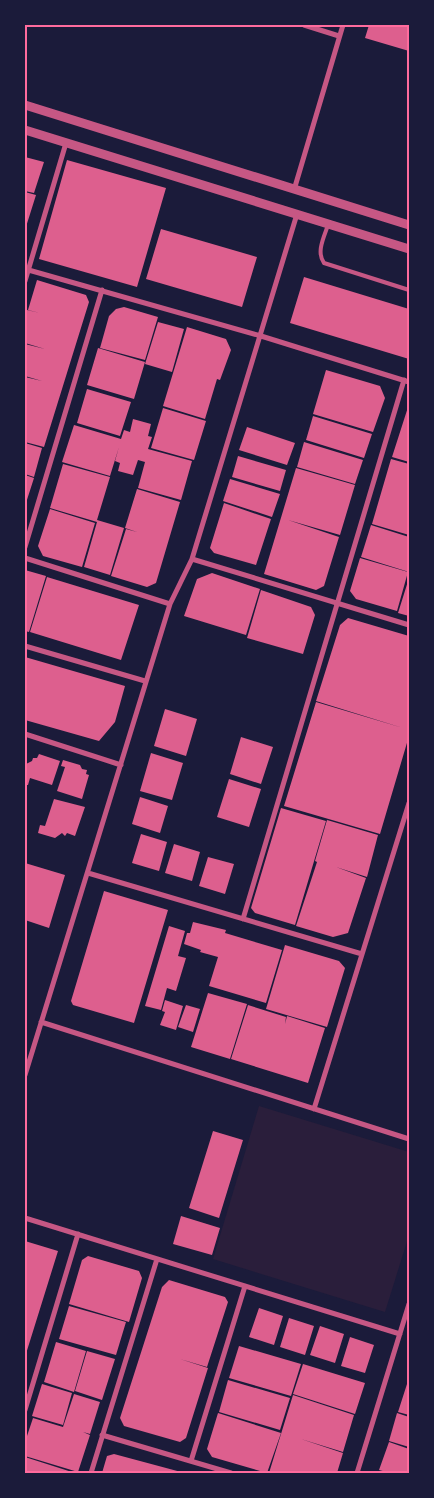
<svg xmlns="http://www.w3.org/2000/svg" width="434" height="1498" font-family="'Asap Condensed',sans-serif">
<rect width="100%" height="100%" fill="#1b1b3a"/>
<path fill="#2a1e3b" d="M259 1106 409 1152V1235L385 1312 213 1259Z"/>
<path fill="#dd5f8e" d="M369 25H409V51L365 38Z
M25 157 44 162 34 193 25 191Z
M67 160 166 188 137 287 39 259Z
M25 192 36 195 25 230Z
M161 229 257 257 242 307 146 279Z
M304 277 409 309V359L290 323Z
M37 280 86 295 89 302 44 447 25 442V377L42 381 25 376V344L45 349 25 343V317L27 310 40 313 28 310Z
M124 307 158 317 145 360 100 348 109 316 116 309Z
M158 322 184 329 172 372 145 364Z
M187 327 226 339 231 350 220 380 217 379 205 419 163 406Z
M98 348 145 362 134 399 87 385Z
M326 370 380 386 385 398 373 432 313 414Z
M87 389 131 402 120 436 77 423Z
M409 404V462L392 457Z
M163 408 206 421 194 460 151 448Z
M313 416 372 434 364 458 306 440Z
M133 419 151 424 148 436 152 437 148 449 192 461 181 500 138 488 145 462 138 460 133 475 118 471 120 463 115 461 119 447 110 476 62 462 74 425 121 439 124 430 130 432Z
M247 427 295 443 287 465 239 450Z
M304 442 363 460 355 484 297 467Z
M25 443 42 448 34 477 25 474Z
M238 456 286 470 280 491 232 477Z
M391 459 409 464V535L372 524Z
M63 464 110 477 97 520 124 528 110 575 84 567 97 522 50 508Z
M296 468 355 485 340 535 288 520 339 537 324 586 316 590 264 574Z
M25 475 34 478 25 506Z
M230 479 280 494 272 517 223 501Z
M137 489 180 502 156 583 147 587 111 576 126 529 137 532 125 528Z
M224 503 271 519 256 565 214 553 210 548Z
M50 509 95 523 82 567 43 556 38 546Z
M371 525 409 537V572L361 557Z
M360 558 408 572 397 611 356 599 350 591Z
M25 570 46 576 29 632 25 631Z
M212 573 260 589 246 635 184 616 197 579Z
M47 577 139 605 121 660 30 632Z
M409 578V616L398 613Z
M261 590 311 607 315 615 303 654 247 638Z
M348 618 409 636V736L380 834 284 806 316 702 403 728 316 701 340 625Z
M25 657 125 686 115 722 99 741 25 720Z
M165 709 197 719 186 756 154 746Z
M241 737 273 747 261 784 230 774Z
M151 753 183 763 172 800 140 791Z
M39 754 60 761 52 785 30 778 28 785H25L26 764 32 761 33 758H37Z
M63 760 80 765 82 769 87 770 86 774 89 775 82 799 57 791 65 767 61 766Z
M229 779 261 789 249 827 217 817Z
M140 797 168 806 160 833 132 824Z
M54 799 85 807 75 836 67 833 65 836 62 833 55 838 38 833 40 825 45 826Z
M281 808 326 821 295 925 255 913 251 908Z
M327 820 378 835 367 877 336 867 366 878 348 933 333 937 296 926 317 862 315 861Z
M141 834 167 842 159 871 132 863Z
M174 844 200 852 192 881 165 873Z
M208 857 234 864 225 894 199 886Z
M25 863 65 875 49 928 25 920Z
M104 891 168 910 134 1023 73 1005 71 1001Z
M193 922 226 930 225 933 282 950 266 1003 209 986 218 957 200 952 201 950 184 944 187 933H190Z
M169 926 185 931 178 956 186 958 176 991 167 988 161 1010 145 1006Z
M285 945 339 961 345 968 327 1027 266 1009Z
M208 993 247 1004 230 1059 191 1047Z
M165 1000 183 1006 176 1030 160 1025 165 1012 162 1011Z
M186 1005 200 1009 193 1032 178 1027Z
M248 1005 286 1017 285 1024 287 1016 325 1028 308 1083 231 1059Z
M213 1131 243 1140 219 1218 189 1208Z
M181 1216 220 1228 212 1255 173 1244Z
M25 1241 58 1251 25 1357Z
M88 1256 139 1271 142 1278 129 1322 69 1304 82 1260Z
M169 1280 225 1297 228 1302 207 1367 180 1359 208 1368 186 1438 180 1442 124 1426 120 1418 162 1287Z
M69 1306 126 1322 116 1355 59 1339Z
M259 1308 283 1316 274 1345 249 1337Z
M289 1318 314 1326 305 1355 280 1347Z
M320 1326 344 1334 335 1363 310 1355Z
M350 1337 374 1345 365 1373 341 1366Z
M56 1342 86 1351 74 1392 44 1382Z
M239 1346 301 1364 291 1396 229 1378Z
M87 1351 115 1359 102 1400 75 1391Z
M303 1364 365 1383 355 1414 293 1394Z
M228 1380 290 1398 280 1430 219 1412Z
M42 1384 72 1393 63 1425 32 1416Z
M407 1384 409 1385V1415L398 1412Z
M74 1394 100 1402 90 1434 83 1432 90 1435 78 1472 25 1456V1442L33 1418 63 1427Z
M293 1395 354 1415 343 1452 301 1439 343 1453 337 1473H269Z
M218 1413 281 1433 267 1473 212 1457 207 1449Z
M397 1413 409 1417V1447L389 1441Z
M389 1442 409 1449V1473H390L379 1470Z
M114 1454 181 1472V1473H102L107 1456Z
M25 1457 75 1473H25Z"/>
<g fill="none" stroke-linecap="round" stroke-linejoin="round">
<path stroke="#c65784" stroke-width="4" d="M328 225C324 237 316 252 324 263L409 290"/>
<path stroke="#c65784" stroke-width="5" d="M304 25 339 36
M294 190 343 25
M25 269 261 336 409 382
M25 281 66 143
M25 547 102 290
M25 558 170 604
M192 559 409 625
M25 646 145 681
M25 734 121 765
M88 873 362 954
M243 919 404 380
M41 1022 409 1139
M25 1075 170 604 192 559 297 214
M314 1109 409 803
M25 1218 400 1334
M25 1410 78 1234
M102 1435 231 1473
M191 1461 245 1286
M91 1473 157 1259
M357 1473 409 1304"/>
<path stroke="#c65784" stroke-width="9" d="M25 105 409 225
M25 130 409 249"/>
</g>
<rect width="434" height="1498" fill="none" stroke="#1b1b3a" stroke-width="52"/>
<rect x="26" y="26" width="382" height="1446" fill="none" stroke="#ff6b9d" stroke-width="2"/>
</svg>
